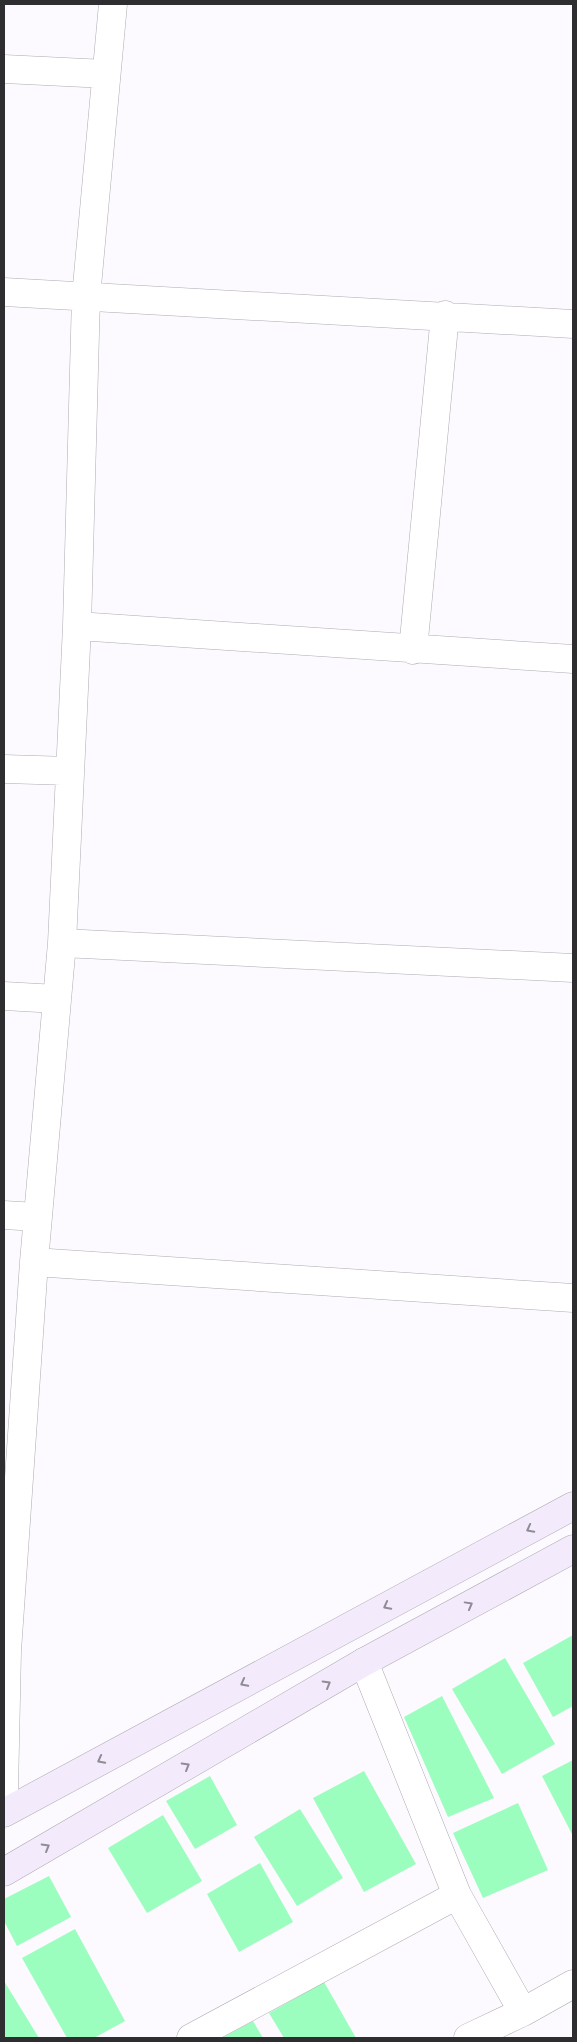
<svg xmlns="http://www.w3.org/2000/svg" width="577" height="2042" font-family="Arial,sans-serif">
<rect width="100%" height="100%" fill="#fcf9ff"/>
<path fill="#9cfebe" d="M573 1635V1706L553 1717 523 1663Z
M505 1658 555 1744 502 1774 452 1689Z
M442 1696 494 1798 448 1817 404 1717Z
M573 1760V1836L542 1776Z
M364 1771 416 1864 364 1892 313 1798Z
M210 1776 237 1825 195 1849 166 1801Z
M518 1803 548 1870 483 1898 453 1833Z
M300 1809 343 1878 297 1906 254 1837Z
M163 1815 202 1881 147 1913 108 1848Z
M260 1863 293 1922 239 1952 207 1894Z
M49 1876 71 1917 17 1946 4 1921V1899Z
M75 1929 125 2021 94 2038H67L22 1958Z
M4 1981 39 2038H4Z
M324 1982 356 2038H284L269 2013Z
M253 2021 263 2038H222Z"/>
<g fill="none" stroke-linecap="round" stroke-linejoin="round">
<defs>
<path id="street" d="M4 69 106 74
M4 292 573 324
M77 626 573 659
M413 650 445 315
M4 769 70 771
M62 943 573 968
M4 996 57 999
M4 1215 37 1217
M34 1262 573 1298
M364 1662 457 1895 523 2012
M4 1790 7 1651 34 1262 62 943 77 626 86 297 113 4
M191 2038 457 1895
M468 2038 523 2012 573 1984"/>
<path id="secondary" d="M4 1813 573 1506
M4 1872 364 1662 573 1549"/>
</defs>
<use href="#street" stroke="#aeabb1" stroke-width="29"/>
<use href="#secondary" stroke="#aeabb1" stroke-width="29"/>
<use href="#street" stroke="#fff" stroke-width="28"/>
<use href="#secondary" stroke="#f3ebfc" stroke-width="28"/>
</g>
<defs><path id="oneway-chevron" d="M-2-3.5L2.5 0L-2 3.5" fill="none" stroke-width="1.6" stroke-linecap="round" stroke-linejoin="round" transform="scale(1.25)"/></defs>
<g stroke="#908c96">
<use href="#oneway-chevron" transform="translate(530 1529) rotate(152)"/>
<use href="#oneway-chevron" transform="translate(469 1605) rotate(-29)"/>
<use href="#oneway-chevron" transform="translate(387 1606) rotate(152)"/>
<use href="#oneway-chevron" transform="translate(244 1683) rotate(152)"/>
<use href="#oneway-chevron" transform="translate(327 1684) rotate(-30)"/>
<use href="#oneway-chevron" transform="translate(101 1760) rotate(152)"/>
<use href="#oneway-chevron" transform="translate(186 1766) rotate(-30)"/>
<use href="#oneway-chevron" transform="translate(46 1847) rotate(-30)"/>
</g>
<rect width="577" height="2042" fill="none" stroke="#2e2d30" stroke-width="10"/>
</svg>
